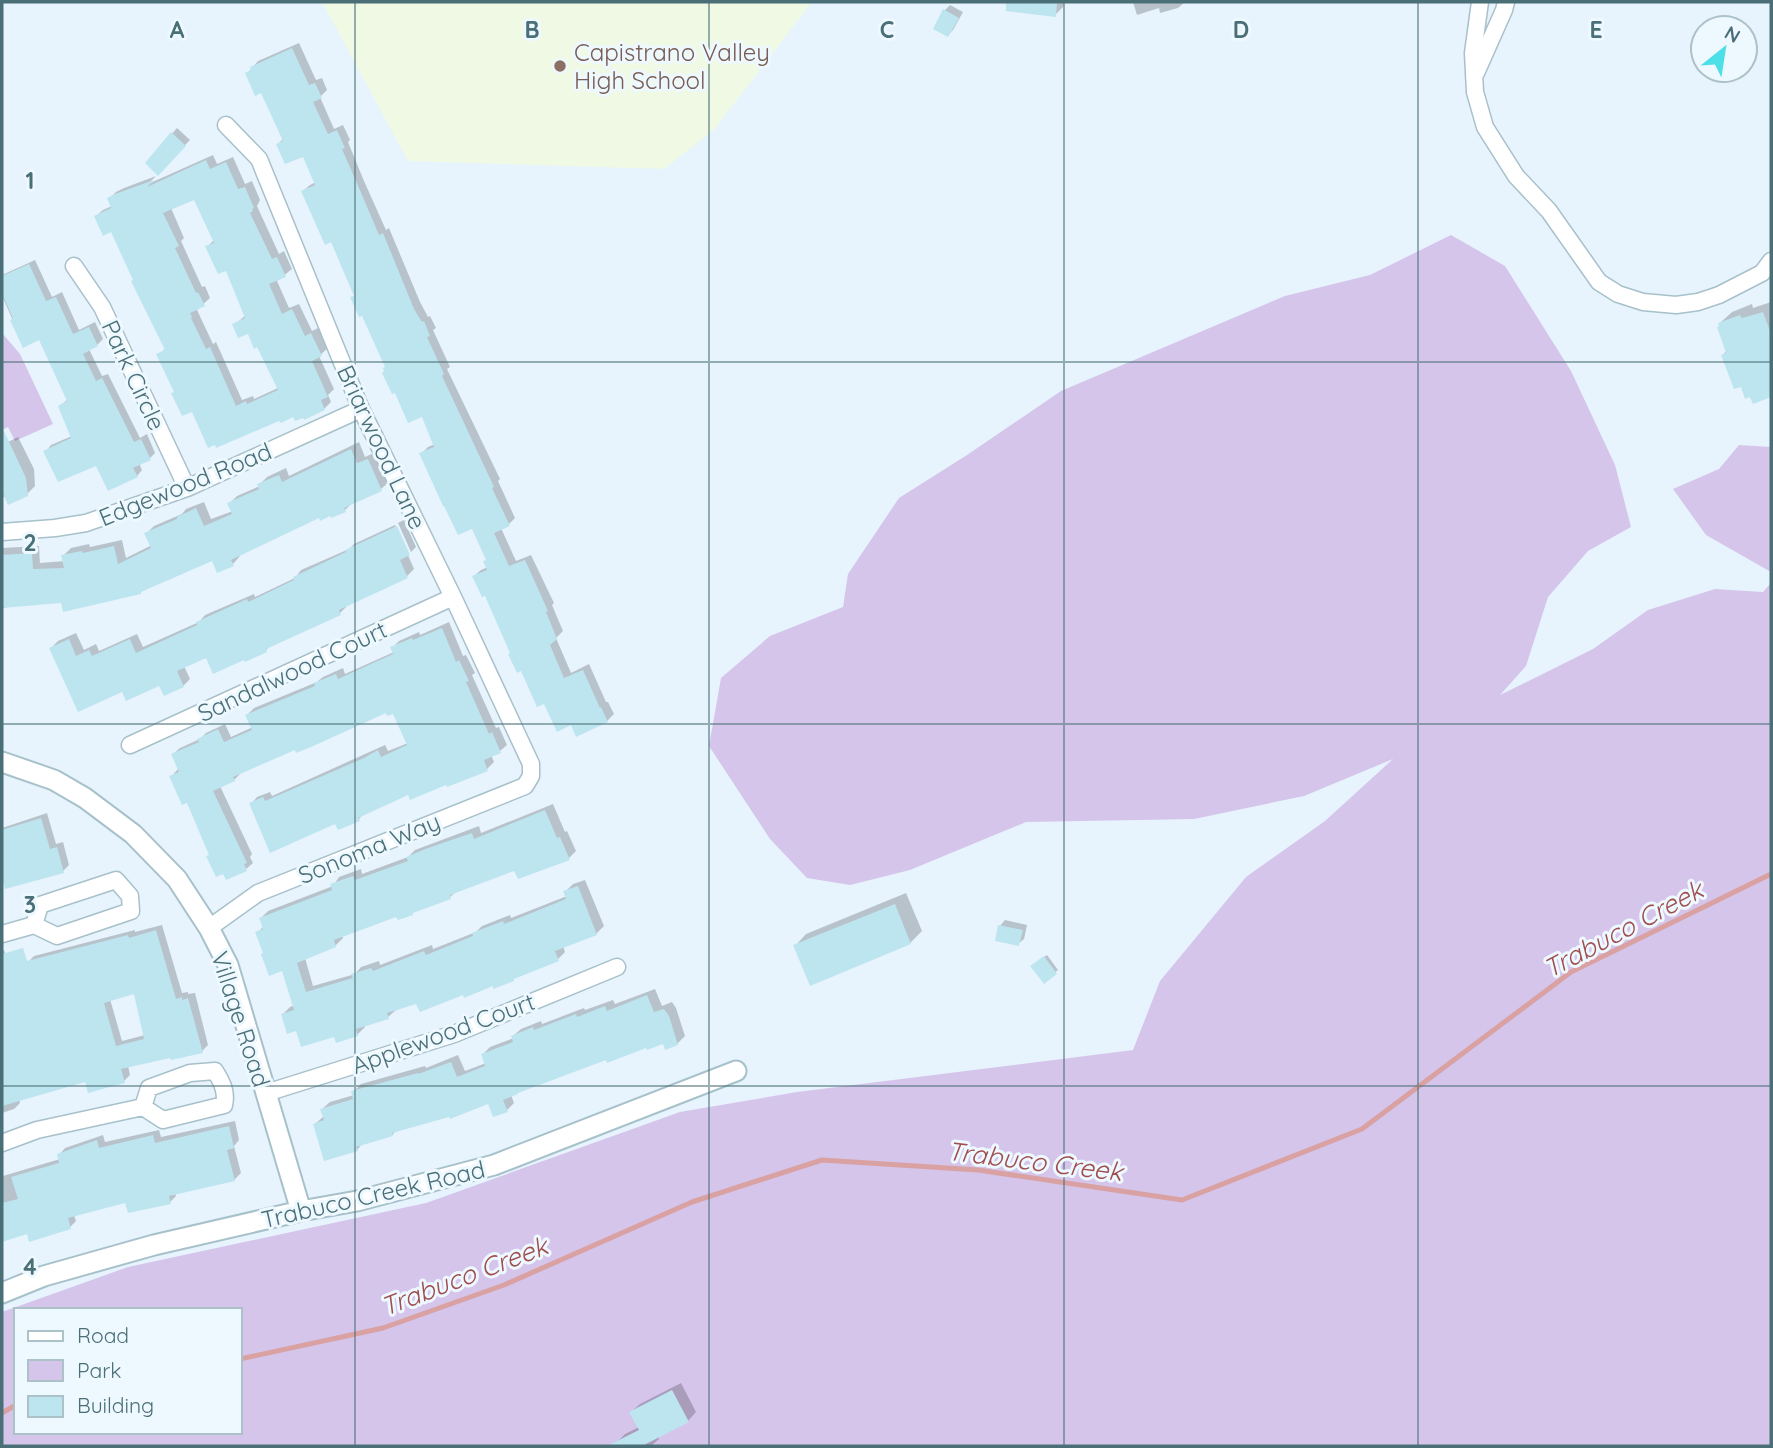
<svg xmlns="http://www.w3.org/2000/svg" width="1773" height="1448" font-family="Quicksand,sans-serif">
<rect width="100%" height="100%" fill="#e7f3fd"/>
<path fill="#eff9e4" d="M322 2H812L714 130 664 169 408 161Z"/>
<path fill="#d5c5eb" fill-rule="evenodd" d="M1451 235 1505 266 1571 371 1615 465 1631 527 1588 551 1548 597 1526 666 1500 695 1593 649 1648 610 1715 589 1763 592 1771 583V1446H2V1312L128 1267 426 1203 680 1112 797 1092 1133 1050 1160 981 1246 877 1325 821 1393 759 1304 796 1194 819 1026 822 910 870 850 885 807 878 770 839 709 746 721 678 770 636 843 607 848 574 899 498 967 455 1061 391 1285 296 1370 275ZM16 1310H240V1432H16Z
M2 333 20 354 53 424 15 441 8 427 2 430Z
M1739 445 1771 447V572L1706 535 1673 489 1719 469Z"/>
<path fill="#0003" fill-rule="evenodd" d="M1015 2H1064L1063 7 1055 15 1014 11Z
M1133 2H1185L1178 8 1160 13 1159 8 1137 15Z
M950 5 963 12 953 30 948 35 945 10Z
M299 43 316 80 322 78 327 90 320 97 334 129 343 125 350 140 348 142 364 181 386 230 389 228 420 302 428 317 430 316 436 328 433 330 450 367 447 369 500 479 498 481 515 518 509 524 501 528 516 561 531 555 554 603 552 605 563 631 556 638 571 673 589 664 606 702H608L614 714 607 721 577 734 572 723 545 702 512 652 486 594 474 576 481 570 488 567V559L473 527 421 454 428 447 435 444 423 415 387 366 363 313 352 298 355 295 332 240 303 191 310 185 316 182 304 154 278 144 284 138 262 90 247 74 258 61Z
M177 128 190 140 158 173 147 163Z
M213 155 217 164 233 157 245 184 252 181 260 200 257 206 279 254 284 251 292 269 277 281 289 308 299 304 312 331 318 328 328 348 319 356 334 389 328 395 331 402 324 409 294 415 193 410 159 355 166 348 112 230 96 216 103 210 112 206 109 199 116 192 124 188 156 176 148 184ZM195 198 214 240 207 247 227 268 246 315 234 325 248 332 258 345 278 388 254 399 253 396 242 400 216 342 213 344 197 310 210 298 205 286 202 287 181 241 184 238 171 208Z
M35 260 52 297 62 292 79 330 95 322 103 339 97 345 89 349 102 376 108 374 140 438 147 434 155 453 150 458 139 463 142 470 137 476 97 464 46 451 51 445 72 436 60 406 68 399 40 338 24 345 2 296V275Z
M1771 302V395L1753 402 1723 355 1727 350 1720 323 1732 312 1752 304 1753 308Z
M18 437 34 469 35 486 27 494 2 497V438L4 444Z
M359 442 365 457 376 452 389 482 381 489 352 503 345 510 320 516 239 554 240 556 233 564 212 559 144 589 140 593 8 605 5 608H2V548L39 546 40 563 65 561 63 556 71 548 89 544 90 547 122 540 126 558 152 545 146 534 154 526 182 514 186 509 204 502 211 519 233 511 229 504 237 496 260 486 259 485 267 477 286 468 289 476Z
M404 520 416 547 411 552 398 523Z
M395 525 414 569 407 576 346 605V607L340 613 272 644 266 650 245 658 207 656 184 666 190 679 183 686 160 684 123 689 51 648 58 641 76 633 84 650 96 644 99 651 137 634 143 647 199 622 205 615 254 594 255 597 295 578 301 570 349 549 354 544Z
M449 622 463 656 466 655 475 673 472 675 496 728 499 727 507 745 500 751 491 755 494 762 487 769 409 793 364 813 359 819 336 822 251 804 257 797 270 792 272 796 385 745 388 751 408 743 394 711 386 710 295 748 241 773 234 780 220 786 252 854 250 857 253 863 246 869 211 854 188 801 172 776 178 769 173 754 180 748 200 739 206 733 225 724 231 737 253 727 247 715 254 708 317 682 323 677 343 668 345 674 394 652 392 648 399 641 419 632 420 635Z
M553 804 565 832 567 831 576 851 569 858 515 868 457 891 450 897 397 914 342 935 343 938 335 946 305 958 313 986 355 974 361 967 379 961 380 965 432 945 433 949 476 932 482 926 510 915 511 918 567 896 565 892 573 884 585 880 604 926 596 934 563 946 565 952 558 959 494 984 464 993 417 1002 396 1010 388 1017 364 1025 365 1027 357 1035H335L297 1028 283 1014 290 1007 295 1005 283 969 265 953 257 933 264 926 261 918 268 911 333 886 339 877 361 869 362 874 408 857 415 850 479 826 481 833Z
M47 813 56 844 63 842 69 865 63 871 6 887 2 871V828Z
M906 893 922 931 910 943 810 983 795 946 806 934Z
M1005 920 1027 925 1024 939 1018 944 1000 926Z
M162 925 182 993 188 992V994L195 993 208 1045 202 1051 171 1056 128 1066 130 1075 124 1081 86 1080 19 1099 20 1103 14 1109 2 1113V951L4 950 18 991 28 962 34 956 135 930V932ZM135 992 145 1035 122 1041 110 999Z
M1047 955 1058 970 1044 981 1035 964Z
M655 989 662 1006 672 1002 676 1008 685 1036 677 1044 664 1042 647 1045 607 1058 511 1095 514 1103 507 1110 489 1102 397 1130 392 1135 363 1143 357 1150 315 1124 324 1116 322 1109 330 1102 354 1095 353 1092 361 1084 425 1066 426 1068 458 1055 465 1071 486 1063 483 1054 490 1047 514 1038 513 1036 521 1029 541 1021 542 1024 584 1008 585 1010 613 1000 615 1004Z
M235 1121 239 1140 234 1146 241 1173 234 1180 175 1193 176 1196 170 1202 127 1200 74 1215 76 1221 70 1227 28 1232 2 1240V1172L3 1176 60 1159 59 1155 65 1148 103 1135 105 1142 159 1130 161 1137Z
M681 1383 696 1412 688 1421 658 1436 659 1439 651 1446H618L616 1443 625 1434 639 1427 631 1412 640 1404Z"/>
<g fill="none" stroke-linecap="round" stroke-linejoin="round">
<path stroke="#d9a1a2" stroke-width="5" d="M240 1359 383 1328 504 1285 692 1202 822 1160 978 1170 1182 1200 1362 1129 1571 972 1771 874
M2 1413 16 1405"/>
</g>
<path fill="#bde5f0" fill-rule="evenodd" d="M1006 2H1057L1056 17 1006 11Z
M943 9 959 18 948 37 933 29Z
M292 48 309 85 315 83 322 98 313 102 328 134 337 130 345 148 342 149 359 188 379 235 383 233 414 309 422 322 424 321 430 336 427 337 444 374 442 376 494 487 492 488 510 526 494 533 509 566 525 560 548 611 546 612 557 639 550 645 564 678 583 670 600 708 601 707 608 722 576 737 571 725 557 732 544 704 537 707 521 671 517 673 508 654 510 653 485 596 482 597 472 576 487 570 483 561 486 560 472 529 458 535 444 506H443L419 453 434 447 422 417 408 423 395 393 392 394 382 373 384 371 383 368 385 367 362 316 359 317 350 297 354 296 331 242 325 245 301 191 315 185 303 157 285 164 276 144 283 141 261 93 255 96 245 73 251 70 250 67Z
M171 132 186 146 158 176 145 163Z
M206 160 210 169 226 162 238 189 245 187 254 208 252 209 253 211 250 213 272 259 277 257 286 277 269 284 282 314 292 309 305 336 311 333 322 356 312 361 328 397 321 400 325 410 304 420 303 418 295 421 293 417 281 423 279 421 216 448 215 445 208 448 192 412 182 416 171 393 174 392 156 354 165 350 131 281 133 280 111 232 103 236 94 216 111 208 107 198 115 194 154 180 147 187ZM194 200 214 243 205 246 218 274 226 271 245 318 232 324 238 338 248 334 254 349 257 347 278 390 247 404 246 401 236 406 210 347 206 349 191 318 192 317 190 313 205 306 198 292 196 293 175 248 179 246 163 213Z
M29 264 46 301 56 297 73 334 89 327 98 346 83 354 96 381 102 378 134 442 141 439 151 460 133 468 138 477 108 491 96 466 58 482 43 451 71 438 58 406 67 401 39 340 23 348 10 320 13 318 2 294V276Z
M1763 312 1771 334V397L1753 404 1750 397 1745 399 1741 387 1734 389 1721 355 1726 353 1717 327 1719 326 1718 323 1740 315 1742 318Z
M2 427 26 478 28 496 8 505 2 491Z
M351 449 357 463 368 459 382 491 344 508 346 512 331 518 330 516 320 521 319 518 231 560 234 566 217 573 212 561 141 592V594L63 612 61 603 2 608V555L32 553 33 569 64 568 61 555 82 551 83 553 114 546 118 564 151 548 144 533 177 519V517L196 508 204 526 232 514 227 503 259 489 257 484 279 475 282 482Z
M397 526 410 555 400 560 408 578 339 610 341 615 266 649 267 652 245 662 244 660 213 674 206 658 177 671 184 687 164 696 159 686 126 701 122 692 78 712 49 648 69 639 76 656 89 650 92 656 130 639 136 653 197 625 196 622 247 599 248 602 294 580 293 577 346 552 345 550Z
M442 628 456 662 459 660 469 681 466 682 489 734 492 732 501 753 484 760 488 771 447 787 446 785 410 800 408 795 358 818 360 821 338 830 335 824 270 853 249 803 263 797 265 801 364 758 378 750 381 757 407 745 393 714 387 716 386 713 311 747 296 753 295 750 233 777 235 781 213 791 247 863 244 864 247 871 226 880 223 874 216 877 206 856 209 855 187 803 182 805 169 776 179 772 171 754 199 742 197 739 218 729 224 742 252 730 245 715 315 686 314 683 336 674 338 679 393 654 390 647 412 638 413 640Z
M545 810 557 838 560 837 570 860 518 879 514 871 450 895 451 899 413 913V915L398 920 396 917 334 940 336 947 297 963 306 992 353 978 351 974 371 968 373 971 424 951 426 955 473 936 472 933 503 921 504 924 566 899 563 891 578 886 597 935 555 951 559 961 514 979V981L493 989V986L464 998 463 995 420 1012 416 1004 387 1013 389 1019 356 1029 358 1036 336 1043 334 1037 301 1047 296 1031 287 1034 281 1014 294 1010 282 971 269 976 261 954 263 953 255 932 263 929 259 918 332 890 330 884 353 876 355 880 408 861 406 857 428 848 472 833 474 839Z
M41 818 50 849 57 847 64 873 5 889 2 877V830Z
M895 904 911 944 810 986 793 945Z
M998 925 1023 930 1019 946 995 941Z
M156 930 176 999 182 997V1000L188 998 203 1053 171 1060 170 1058 121 1069 125 1083 106 1088 88 1093 85 1082 2 1106V954L23 948 27 961 128 935 129 938ZM134 994 144 1039 116 1046 104 1003Z
M1044 956 1057 974 1044 984 1030 966Z
M647 995 654 1012 664 1009 669 1016 678 1045 665 1050 663 1044 647 1050 646 1048 607 1063 606 1060 518 1093V1094L503 1100 508 1112 493 1117 488 1104 450 1119 449 1117 392 1133 393 1136 356 1147 358 1151 324 1161 313 1124 324 1120 320 1109 353 1099 351 1091 418 1073V1074L451 1062 457 1077 485 1066 481 1054 513 1042 511 1036 533 1027 534 1030 576 1014 577 1017 605 1006 607 1011Z
M229 1126 234 1148 227 1150 235 1181 169 1196 171 1204 128 1213 125 1203 68 1218 71 1229 29 1242 27 1234 2 1242V1203L18 1199 11 1177 59 1163 57 1154 97 1140 99 1148 153 1135 155 1143Z
M672 1390 689 1422 642 1446H607L639 1430 629 1412Z"/>
<g fill="none" stroke-linecap="round" stroke-linejoin="round">
<defs>
<path id="minor" d="M1480 2 1473 53 1475 92 1485 127 1516 176 1549 211 1599 282 1618 294 1643 302 1676 305 1698 302 1719 295 1762 273 1771 261
M1476 73 1504 10 1506 2
M74 266 102 307 187 488
M2 532 55 528 86 523 187 488 361 409
M130 745 453 597
M209 928 258 893 525 786 531 776V764L453 597 361 409 259 159 226 125
M2 934 34 925 57 936 131 911 130 896 116 880 40 905 34 925
M266 1093 454 1034 617 967
M2 1143 37 1130 143 1107 163 1120 224 1105C227 1092 222 1082 215 1071L190 1073 149 1088 143 1107"/>
<path id="tertiary" d="M2 762 54 780 85 798 133 834 177 879 209 928 228 965 301 1211
M2 1293 44 1276 154 1245 301 1211 357 1201 494 1165 736 1071"/>
</defs>
<use href="#minor" stroke="#a7c1ca" stroke-width="19"/>
<use href="#tertiary" stroke="#a7c1ca" stroke-width="23"/>
<use href="#minor" stroke="#fff" stroke-width="16"/>
<use href="#tertiary" stroke="#fff" stroke-width="19"/>
</g>
<path fill="none" stroke="#4b6f77" stroke-width="2" stroke-opacity="0.55" d="M355 2V1446M709 2V1446M1064 2V1446M1418 2V1446M2 362H1771M2 724H1771M2 1086H1771"/>
<circle fill="#8d6e63" stroke="#eef8ff" stroke-width="2.5" cx="560" cy="66" r="7"/>
<g text-anchor="middle" dominant-baseline="central" stroke-width="6" stroke-linejoin="round" paint-order="stroke">
<g font-size="24" fill="#785e54" stroke="#eef8ff" text-anchor="start">
<text x="574" y="52">Capistrano Valley<tspan x="574" dy="28">High School</tspan></text>
</g>
<g font-size="24" fill="#4b6f77" stroke="#eef8ff">
<text transform="translate(134 375) rotate(65)">Park Circle</text>
<text transform="translate(382 447) rotate(65)">Briarwood Lane</text>
<text transform="translate(185 484) rotate(-22)">Edgewood Road</text>
<text transform="translate(292 671) rotate(-25)">Sandalwood Court</text>
<text transform="translate(369 848) rotate(-22)">Sonoma Way</text>
<text transform="translate(241 1019) rotate(72)">Village Road</text>
<text transform="translate(443 1033) rotate(-20)">Applewood Court</text>
<text transform="translate(373 1194) rotate(-13)">Trabuco Creek Road</text>
</g>
<g font-size="26" font-style="italic" fill="#a04d4d" stroke="#eef8ff">
<text transform="translate(1623 929) rotate(-28)">Trabuco Creek</text>
<text transform="translate(1035 1161) rotate(7)">Trabuco Creek</text>
<text transform="translate(464 1276) rotate(-21)">Trabuco Creek</text>
</g>
</g>
<g font-size="23" text-anchor="middle" font-weight="bold" fill="#4b6f77" stroke="#eef8ff" stroke-width="6" stroke-linejoin="round" paint-order="stroke">
<text x="177" y="38">A</text>
<text x="532" y="38">B</text>
<text x="887" y="38">C</text>
<text x="1241" y="38">D</text>
<text x="1596" y="38">E</text>
<text x="30" y="189">1</text>
<text x="30" y="551">2</text>
<text x="30" y="913">3</text>
<text x="30" y="1275">4</text>
</g>
<rect width="1773" height="1448" fill="none" stroke="#4b6f77" stroke-width="7"/>
<rect x="14" y="1308" width="228" height="126" fill="#eef8ff" stroke="#adc1c9" stroke-width="2"/>
<rect x="28" y="1331" width="35" height="10" fill="#ffffff" stroke="#adc1c9" stroke-width="2"/>
<text x="77" y="1343" font-size="21" fill="#4b6f77">Road</text>
<rect x="28" y="1360" width="35" height="21" fill="#d5c5eb" stroke="#adc1c9" stroke-width="2"/>
<text x="77" y="1378" font-size="21" fill="#4b6f77">Park</text>
<rect x="28" y="1396" width="35" height="21" fill="#bde5f0" stroke="#adc1c9" stroke-width="2"/>
<text x="77" y="1413" font-size="21" fill="#4b6f77">Building</text>
<g transform="translate(1724 49) rotate(30)"><circle r="33" fill="#eef8ff" stroke="#adc1c9" stroke-width="2"/>
<path d="M0-5L12 26L0 18L-12 26Z" fill="#4cdfe7"/>
<text y="-10" font-size="19" font-weight="bold" text-anchor="middle" fill="#4b6f77">N</text>
</g>
</svg>
